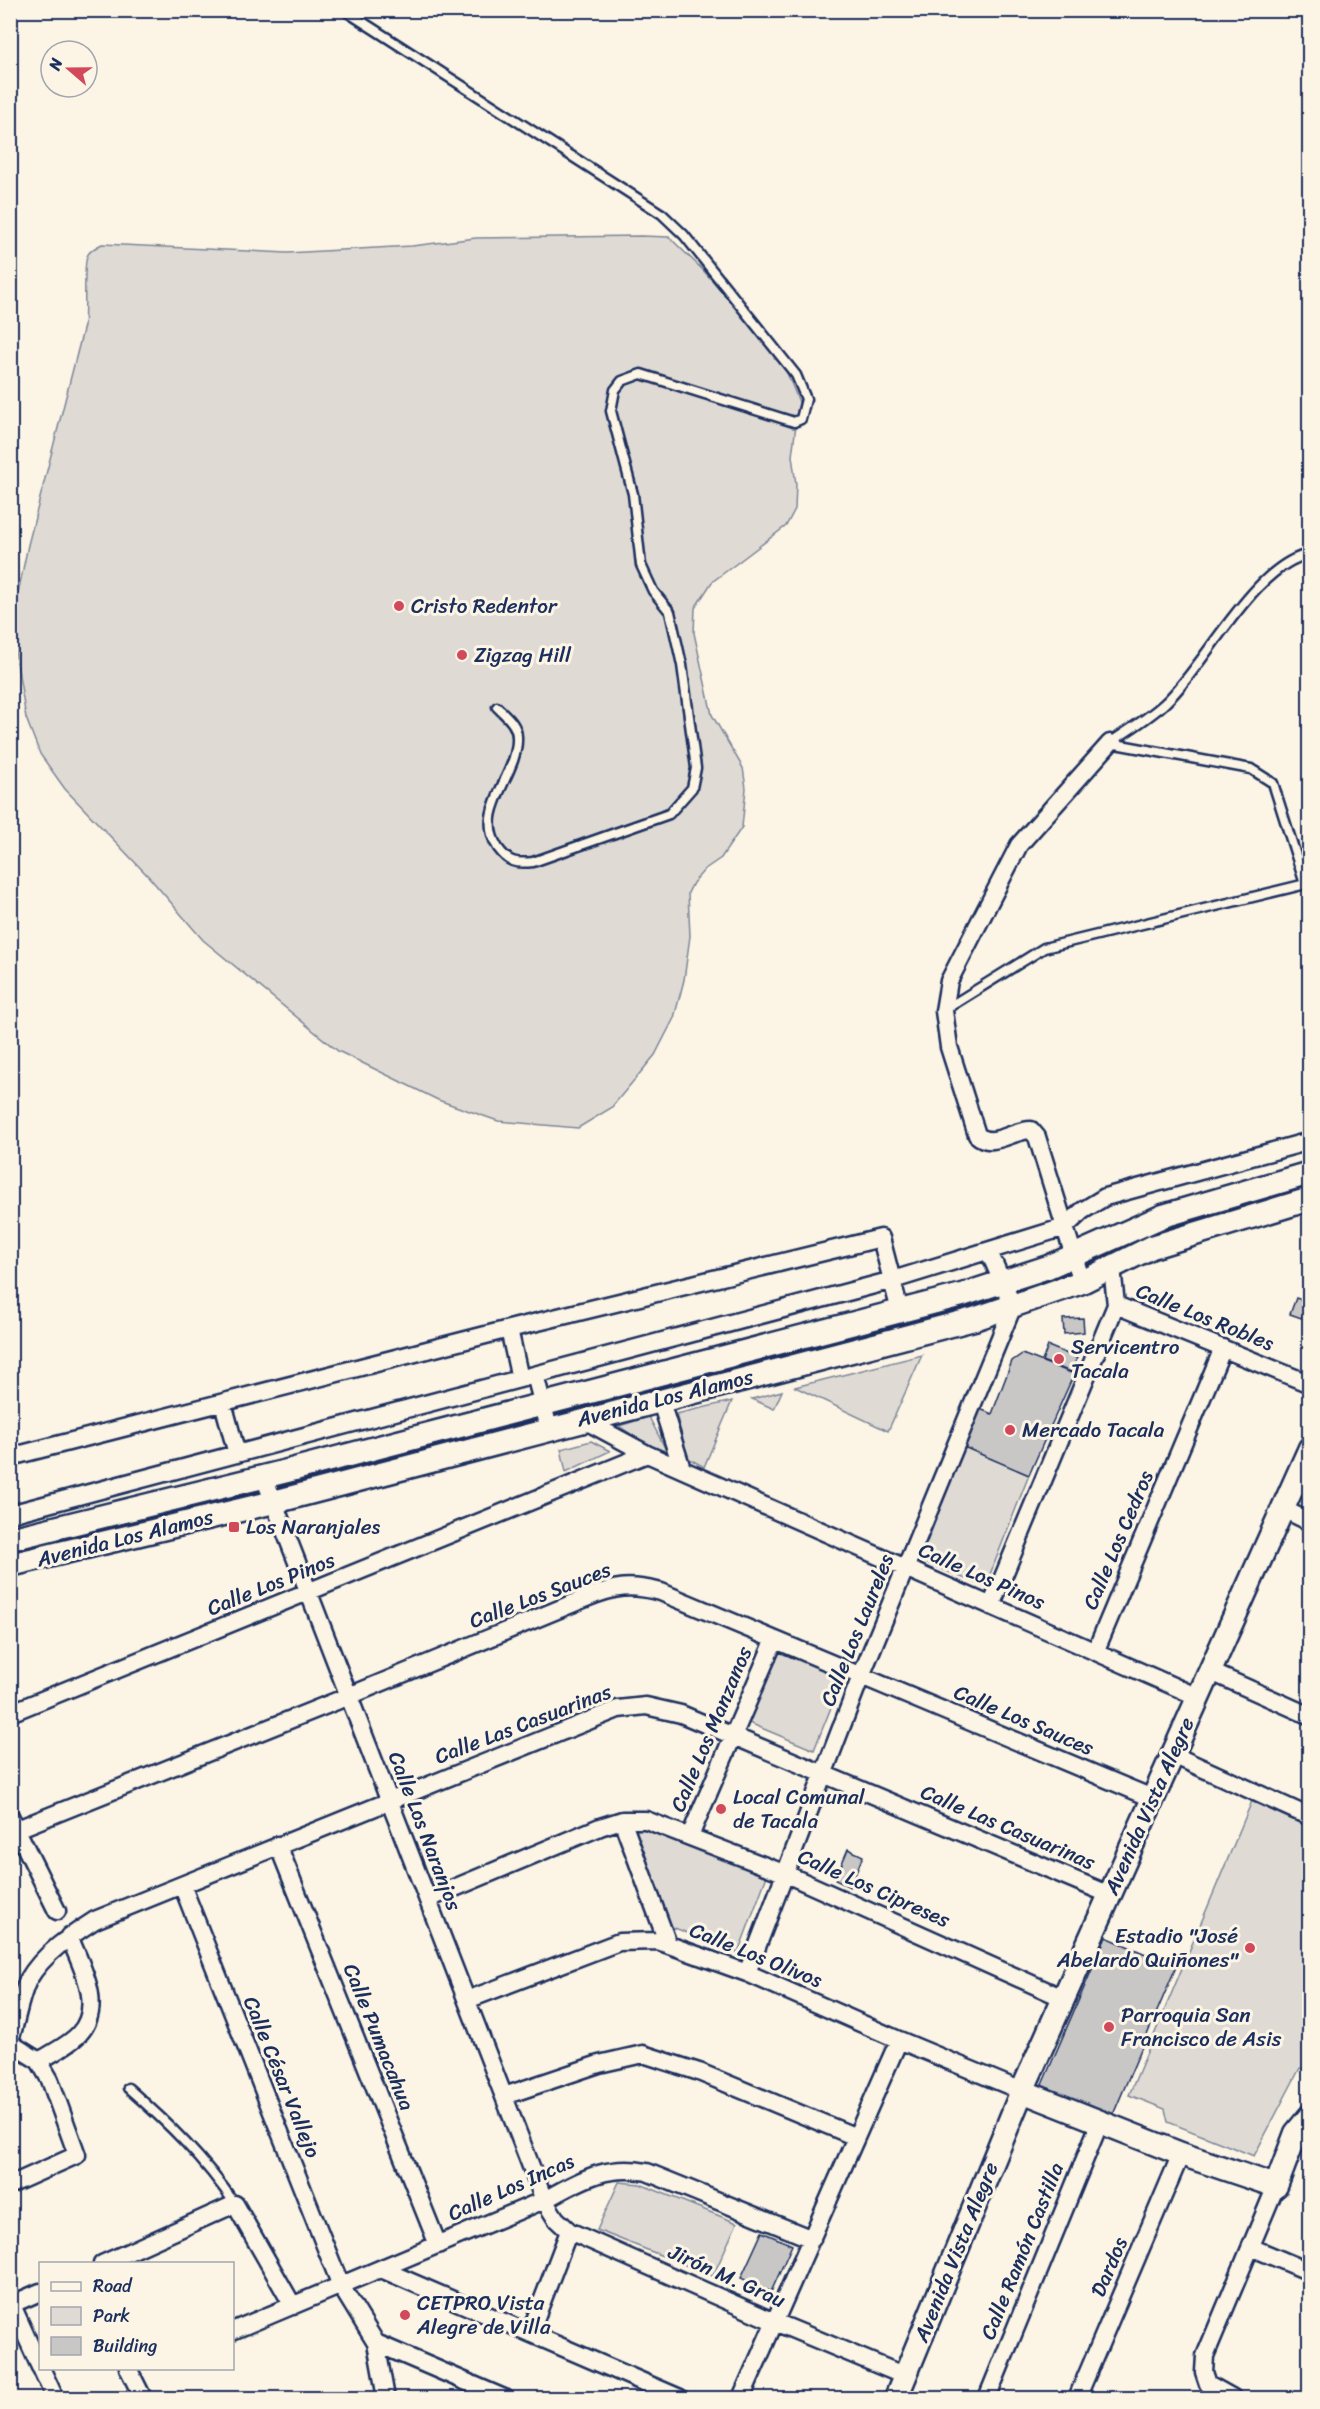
<svg xmlns="http://www.w3.org/2000/svg" width="1320" height="2409" font-family="Sriracha,sans-serif">
<rect width="100%" height="100%" fill="#fcf5e5"/>
<filter id="ink" filterUnits="userSpaceOnUse"><feTurbulence type="fractalNoise" baseFrequency=".0167" numOctaves="2"/><feDisplacementMap in="SourceGraphic" scale="12" xChannelSelector="R" yChannelSelector="G"/><feConvolveMatrix kernelMatrix="1 2 1 2 8 2 1 2 1" color-interpolation-filters="sRGB"/></filter>
<g filter="url(#ink)">
<path fill="#dfdbd4" stroke="#7d8599" stroke-width="1.5" d="M641 236 669 237 702 269 769 345 787 373 799 402 792 456 796 484 795 509 786 526 712 582 695 608 694 633 712 715 743 768 746 788 742 827 721 858 705 869 693 883 688 893 690 936 684 980 674 1018 655 1055 611 1108 578 1128 498 1121 438 1100 338 1051 203 940 149 877 65 789 40 754 26 718 15 650 17 598 28 545 84 326C86 309 83 267 87 256 90 250 96 247 102 244L287 253 412 246 476 238Z
M922 1355 888 1431 795 1387Z
M782 1391 774 1409 752 1399Z
M732 1401 704 1467 688 1458 676 1414Z
M649 1417 666 1450 658 1452 619 1426Z
M591 1441 610 1451 566 1472 561 1449Z
M964 1447 1029 1475 985 1587 920 1560Z
M777 1648 844 1675 814 1750 747 1722Z
M1252 1801 1310 1828 1309 2070 1300 2068 1254 2156 1168 2122 1165 2109 1129 2095Z
M637 1827 768 1873 738 1953 667 1925 633 1828Z
M619 2182 640 2184 737 2223 713 2276 597 2230Z"/>
<path fill="#c8c7c6" stroke="#1b2f5e" stroke-width="1.5" d="M1296 1298 1310 1303V1321L1290 1314Z
M1083 1318 1084 1332 1064 1334 1063 1319Z
M1048 1346 1077 1358 1071 1372 1042 1361Z
M1022 1354 1074 1374 1029 1475 964 1447 980 1409 992 1414 1012 1361Z
M848 1849 863 1856 850 1887 835 1880Z
M1106 1937 1176 1967 1112 2117 1041 2087Z
M762 2232 792 2245 771 2292 741 2278Z"/>
<g fill="none" stroke-linecap="round" stroke-linejoin="round">
<defs>
<path id="lane" d="M344 10 662 214 684 235 796 375 806 399 801 419 794 422 641 374 622 381 615 390 611 411 633 494 641 565 653 591 670 612 682 665 696 768 692 788 669 814 533 862C515 864 508 862 498 848 473 810 519 775 517 737 517 724 506 716 497 707
M1110 743C1128 730 1149 718 1165 703 1206 665 1254 564 1310 554
M1110 743 1251 769 1273 783 1305 884
M944 1010 1044 948 1310 883
M128 2088C168 2123 205 2159 235 2204"/>
<path id="street" d="M1082 1282 1037 1137 1031 1130C1012 1130 993 1149 977 1135L949 1047 944 1011 949 981 1019 845 1110 743
M1116 1305 1310 1384
M509 1329 520 1379
M535 1375 549 1428
M660 1399 682 1469
M223 1403 237 1454
M582 1419 647 1454 1198 1697
M10 1457 509 1329 881 1238 900 1311
M264 1477 544 2200 556 2219 569 2231 775 2322 905 2376
M1281 1508 1310 1522
M10 1514 893 1280 1065 1227 1082 1211 1105 1197 1310 1141
M991 1606 1116 1305 1112 1267
M1096 1650 1223 1348
M1209 1671 1310 1716
M10 1713 647 1454
M1171 1754 1310 1817
M10 1816 57 1911
M622 1820 668 1944
M10 1832 349 1696 586 1598C616 1586 630 1584 661 1592L1152 1798
M690 1836 774 1641
M278 1845 438 2245
M182 1885 341 2286 376 2343 386 2398
M428 1899 600 1827 622 1820H646L786 1874 1063 1998
M747 1973 861 1676 1013 1306 989 1252
M467 2000 619 1942 658 1941 747 1973 899 2040 1022 2091
M10 2040C17 2020 19 1999 28 1980 43 1954 70 1936 95 1920L618 1709 646 1706 681 1714 1108 1894
M10 2043 39 2061 50 2080 77 2155 10 2185
M39 2061C52 2053 69 2045 79 2034 105 2006 81 1966 69 1936
M504 2096 599 2064 643 2054 699 2072 856 2137
M1253 2248 1310 2272
M102 2264 235 2204 293 2306
M381 2269 680 2398
M10 2305 40 2292
M12 2305 40 2367
M232 2331 544 2200C580 2181 604 2164 647 2172L812 2239
M530 2333 569 2231
M376 2343 504 2398
M41 2368 55 2398
M128 2368 143 2398
M741 2398 899 2040
M987 2398 1100 2122
M1077 2398 1181 2154
M1233 2398 1208 2384 1204 2372 1205 2356 1276 2186"/>
<path id="secondary" d="M10 1539 291 1470 962 1295 1048 1267 1163 1216 1310 1173
M10 1565 274 1502 974 1319 1082 1282 1152 1247 1310 1199
M1022 2091 1181 2154 1276 2186 1296 2133 1310 2116
M896 2398 1022 2091 1310 1448"/>
</defs>
<use href="#lane" stroke="#1b2f5e" stroke-width="13"/>
<use href="#street" stroke="#1b2f5e" stroke-width="21"/>
<use href="#secondary" stroke="#1b2f5e" stroke-width="27"/>
<use href="#lane" stroke="#fcf5e5" stroke-width="8"/>
<use href="#street" stroke="#fcf5e5" stroke-width="16"/>
<use href="#secondary" stroke="#fcf5e5" stroke-width="22"/>
</g>
</g>
<g fill="#d1495b" stroke="#fcf5e5" stroke-width="2">
<circle cx="399" cy="606" r="6"/>
<circle cx="462" cy="655" r="6"/>
<circle cx="1059" cy="1359" r="6"/>
<circle cx="1010" cy="1430" r="6"/>
<rect x="228" y="1521" width="12" height="12" rx="3"/>
<circle cx="721" cy="1809" r="6"/>
<circle cx="1250" cy="1948" r="6"/>
<circle cx="1109" cy="2027" r="6"/>
<circle cx="405" cy="2315" r="6"/>
</g>
<g text-anchor="middle" dominant-baseline="central" stroke-width="6" stroke-linejoin="round" paint-order="stroke">
<g font-size="21" fill="#1b2f5e" stroke="#fcf5e5" text-anchor="start">
<text x="411" y="606">Cristo Redentor</text>
<text x="474" y="655">Zigzag Hill</text>
<text x="1071" y="1347">Servicentro<tspan x="1071" dy="24">Tacala</tspan></text>
<text x="1022" y="1430">Mercado Tacala</text>
<text x="246" y="1527">Los Naranjales</text>
<text x="733" y="1797">Local Comunal<tspan x="733" dy="24">de Tacala</tspan></text>
<text x="1238" y="1936" text-anchor="end">Estadio "José<tspan x="1238" dy="24">Abelardo Quiñones"</tspan></text>
<text x="1121" y="2015">Parroquia San<tspan x="1121" dy="24">Francisco de Asis</tspan></text>
<text x="417" y="2303">CETPRO Vista<tspan x="417" dy="24">Alegre de Villa</tspan></text>
</g>
<g font-size="21" fill="#1b2f5e" stroke="#fcf5e5">
<text transform="translate(1205 1317) rotate(22)">Calle Los Robles</text>
<text transform="translate(665 1398) rotate(-14)">Avenida Los Alamos</text>
<text transform="translate(125 1538) rotate(-14)">Avenida Los Alamos</text>
<text transform="translate(1118 1540) rotate(-67)">Calle Los Cedros</text>
<text transform="translate(982 1576) rotate(24)">Calle Los Pinos</text>
<text transform="translate(271 1584) rotate(-22)">Calle Los Pinos</text>
<text transform="translate(540 1595) rotate(-21)">Calle Los Sauces</text>
<text transform="translate(857 1630) rotate(-68)">Calle Los Laureles</text>
<text transform="translate(1024 1720) rotate(23)">Calle Los Sauces</text>
<text transform="translate(523 1724) rotate(-21)">Calle Las Casuarinas</text>
<text transform="translate(711 1729) rotate(-67)">Calle Los Manzanos</text>
<text transform="translate(1149 1806) rotate(-66)">Avenida Vista Alegre</text>
<text transform="translate(1008 1827) rotate(23)">Calle Las Casuarinas</text>
<text transform="translate(425 1831) rotate(69)">Calle Los Naranjos</text>
<text transform="translate(874 1888) rotate(24)">Calle Los Cipreses</text>
<text transform="translate(756 1955) rotate(22)">Calle Los Olivos</text>
<text transform="translate(379 2037) rotate(68)">Calle Pumacahua</text>
<text transform="translate(282 2077) rotate(68)">Calle César Vallejo</text>
<text transform="translate(511 2187) rotate(-24)">Calle Los Incas</text>
<text transform="translate(1022 2251) rotate(-68)">Calle Ramón Castilla</text>
<text transform="translate(956 2252) rotate(-68)">Avenida Vista Alegre</text>
<text transform="translate(1109 2267) rotate(-67)">Dardos</text>
<text transform="translate(727 2276) rotate(24)">Jirón M. Grau</text>
</g>
</g>
<rect width="1320" height="2409" fill="none" stroke="#fcf5e5" stroke-width="36"/>
<rect x="18" y="18" width="1284" height="2373" fill="none" stroke="#1b2f5e" stroke-width="2" filter="url(#ink)"/>
<rect x="39" y="2262" width="195" height="108" fill="#fcf5e5" stroke="#a2a6af" stroke-width="1.5"/>
<rect x="51" y="2282" width="30" height="9" fill="#fcf5e5" stroke="#a2a6af" stroke-width="1.5"/>
<text x="93" y="2292" font-size="18" fill="#1b2f5e">Road</text>
<rect x="51" y="2307" width="30" height="18" fill="#dfdbd4" stroke="#a2a6af" stroke-width="1.5"/>
<text x="93" y="2322" font-size="18" fill="#1b2f5e">Park</text>
<rect x="51" y="2337" width="30" height="18" fill="#c8c7c6" stroke="#a2a6af" stroke-width="1.5"/>
<text x="93" y="2352" font-size="18" fill="#1b2f5e">Building</text>
<g transform="translate(69 69) rotate(290)"><circle r="28" fill="#fcf5e5" stroke="#a2a6af" stroke-width="1.5"/>
<path d="M0-4.5L10 22L0 15L-10 22Z" fill="#d1495b"/>
<text y="-9" font-size="16" font-weight="bold" text-anchor="middle" fill="#1b2f5e">N</text>
</g>
</svg>
